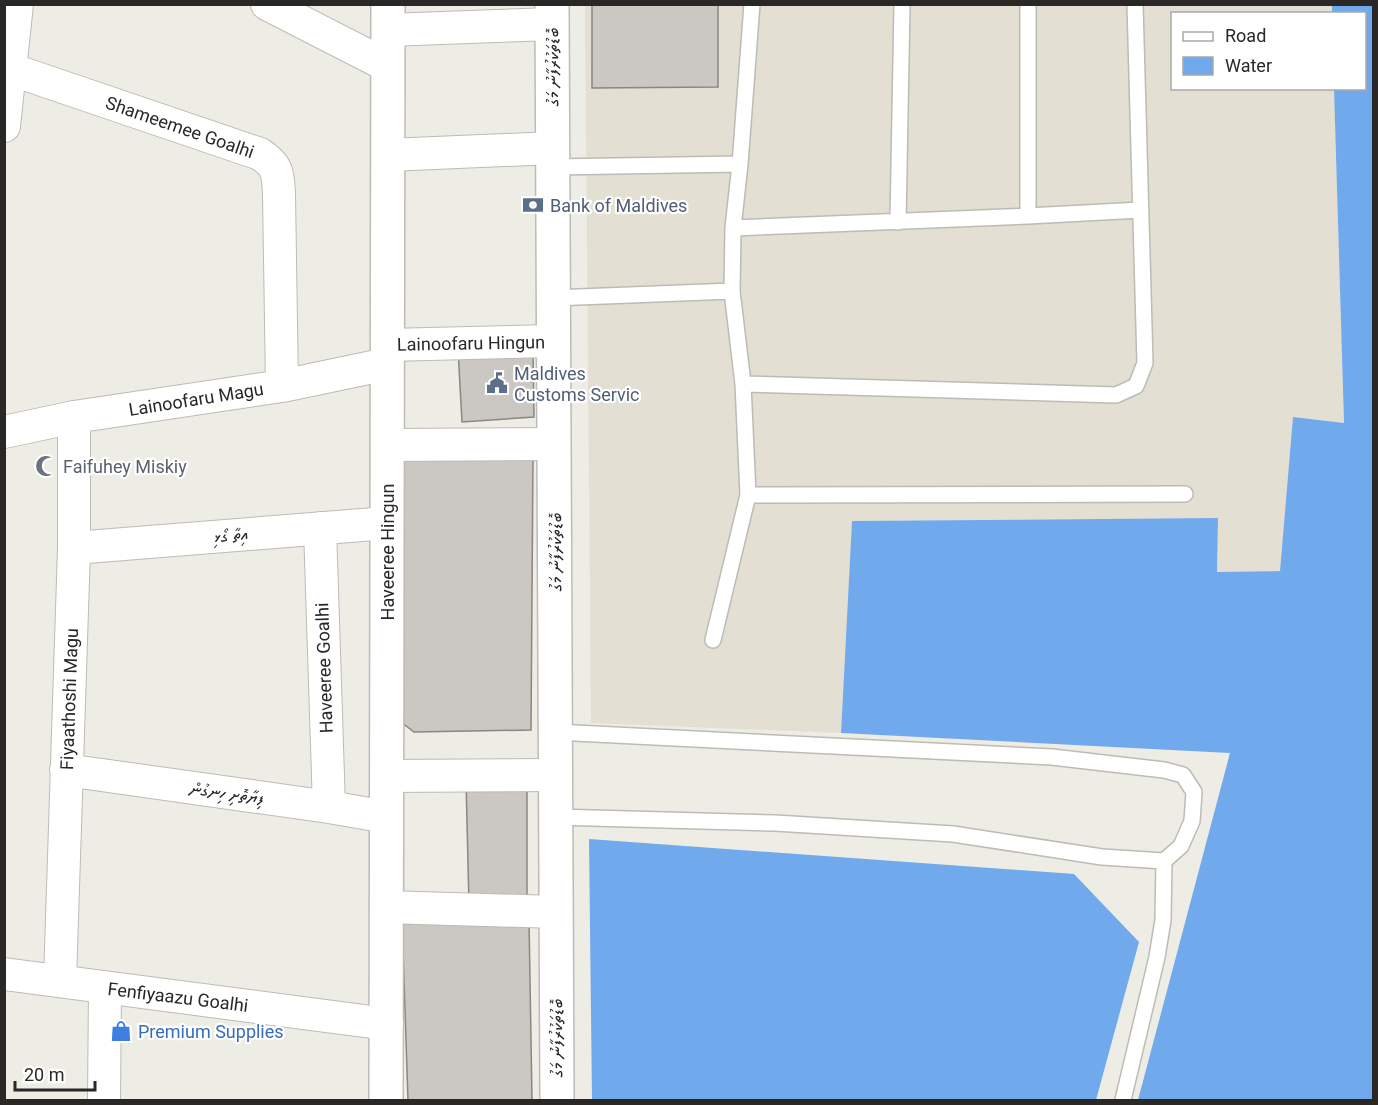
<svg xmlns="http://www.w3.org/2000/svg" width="1378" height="1105" font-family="Roboto,'Noto Sans Thaana',sans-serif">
<rect width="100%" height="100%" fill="#edece5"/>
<path fill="#e3dfd2" d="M585 5H1332V13L1172 14V88L1334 89 1344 423 1293 417 1280 572H1217L1218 518 852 521 841 733 591 723Z"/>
<path fill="#71a9ed" d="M1332 5H1374L1373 1100H1138L1230 753 841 733 852 521 1218 518 1217 572 1280 571 1293 417 1344 423 1334 89 1364 88V14L1332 13Z
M589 839 1074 874 1139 942 1096 1100H592Z"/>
<path fill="#cbc7c2" stroke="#8a8681" stroke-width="1.5" d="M592 4H718V87L592 88Z
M458 349H533L534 417 462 422Z
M533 455 531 730 414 732 401 722 400 464 407 457Z
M527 777V904L469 905 466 780Z
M402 920H529L532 1100H408Z"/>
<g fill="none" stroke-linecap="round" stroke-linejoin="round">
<defs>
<path id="service" d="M553 167 740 164
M1028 216V4
M898 222 902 4
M733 228 1028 216 1141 210
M553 298 732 291
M743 384 1116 395 1136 386 1145 363 1135 4
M748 495 1185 494
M713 640 748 495 743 384 732 291 733 228 740 164 752 4
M555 732 1052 757 1164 770 1183 775 1194 792 1192 821 1181 846 1164 861 1102 857 953 834 775 823 556 817
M1123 1100 1157 957 1163 920 1164 861"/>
<path id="minor" d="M267 4 388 66
M388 30 552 24
M10 69 260 154C278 166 278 173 279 194L282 386
M4 126 17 4
M388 155 553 148
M388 345 554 341
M4 432 74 417 282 386 387 364
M387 445 554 444
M320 528 329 807
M74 548 387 523
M66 770 329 807 387 817
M387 776 555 775
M386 907 556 912
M4 974 387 1024
M60 981 74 548V417
M104 1100 105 988"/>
<path id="tertiary" d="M552 4 557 1100
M386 1100 388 4"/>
</defs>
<use href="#service" stroke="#bdbbb5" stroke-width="18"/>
<use href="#minor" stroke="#bdbbb5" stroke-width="34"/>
<use href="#tertiary" stroke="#bdbbb5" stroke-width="36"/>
<use href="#service" stroke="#fff" stroke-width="15"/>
<use href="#minor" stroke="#fff" stroke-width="32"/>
<use href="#tertiary" stroke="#fff" stroke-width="33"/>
</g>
<defs>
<symbol id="bank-bare" viewBox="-9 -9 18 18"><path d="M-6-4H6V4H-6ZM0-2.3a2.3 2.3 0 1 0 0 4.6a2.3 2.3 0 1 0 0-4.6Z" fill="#5c6f8a" stroke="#fff" stroke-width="2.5" paint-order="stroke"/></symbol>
<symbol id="civic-bare" viewBox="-9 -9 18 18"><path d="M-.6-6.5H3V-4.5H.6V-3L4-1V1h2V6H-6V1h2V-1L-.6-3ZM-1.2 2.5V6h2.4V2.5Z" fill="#5c6f8a" stroke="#fff" stroke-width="2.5" paint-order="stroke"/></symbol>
<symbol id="mosque-bare" viewBox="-9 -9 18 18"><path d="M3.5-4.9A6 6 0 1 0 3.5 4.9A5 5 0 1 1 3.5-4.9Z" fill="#6b7280" stroke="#fff" stroke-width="2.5" paint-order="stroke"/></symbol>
<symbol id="shop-bare" viewBox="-9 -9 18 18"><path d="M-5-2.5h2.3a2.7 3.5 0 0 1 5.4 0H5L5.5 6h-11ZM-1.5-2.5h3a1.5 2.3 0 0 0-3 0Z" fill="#3f7fe0" stroke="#fff" stroke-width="2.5" paint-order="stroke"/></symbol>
</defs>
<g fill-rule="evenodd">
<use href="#bank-bare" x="518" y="190" width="30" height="30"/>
<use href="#civic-bare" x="482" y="368" width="30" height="30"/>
<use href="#mosque-bare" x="31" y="451" width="30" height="30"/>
<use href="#shop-bare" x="106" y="1016" width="30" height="30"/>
</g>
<g text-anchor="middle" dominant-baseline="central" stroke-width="4.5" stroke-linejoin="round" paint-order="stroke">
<g font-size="18" fill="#292826" stroke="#fff">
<text transform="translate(552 67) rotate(-90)">ބޮޑުތަކުރުފާނު މަގު</text>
<text transform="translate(180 127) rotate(19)">Shameemee Goalhi</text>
<text transform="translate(471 343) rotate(-1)">Lainoofaru Hingun</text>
<text transform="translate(196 399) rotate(-9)">Lainoofaru Magu</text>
<text transform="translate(231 535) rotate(-5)">އިތާ ގޯޅި</text>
<text transform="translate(387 552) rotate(-90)">Haveeree Hingun</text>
<text transform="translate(555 552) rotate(-90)">ބޮޑުތަކުރުފާނު މަގު</text>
<text transform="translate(324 668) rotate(-92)">Haveeree Goalhi</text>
<text transform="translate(69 699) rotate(-88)">Fiyaathoshi Magu</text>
<text transform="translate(227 793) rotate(8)">ފިޔާތޮށި ހިނގުން</text>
<text transform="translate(178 997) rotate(7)">Fenfiyaazu Goalhi</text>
<text transform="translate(556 1038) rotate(-90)">ބޮޑުތަކުރުފާނު މަގު</text>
</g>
<g font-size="18" fill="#4e5e75" stroke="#fff" text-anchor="start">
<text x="550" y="205">Bank of Maldives</text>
<text x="514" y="373">Maldives<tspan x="514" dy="21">Customs Servic</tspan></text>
</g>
<g font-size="18" fill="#5b616d" stroke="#fff" text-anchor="start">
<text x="63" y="466">Faifuhey Miskiy</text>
</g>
<g font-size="18" fill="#366cbe" stroke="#fff" text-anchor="start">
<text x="138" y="1031">Premium Supplies</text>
</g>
</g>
<rect width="1378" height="1105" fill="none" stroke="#292826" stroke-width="12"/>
<rect x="1171" y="12" width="195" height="78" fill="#ffffff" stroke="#a9a9a8" stroke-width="1.5"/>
<rect x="1183" y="32" width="30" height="9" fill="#ffffff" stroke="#a9a9a8" stroke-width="1.5"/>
<text x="1225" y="42" font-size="18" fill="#292826">Road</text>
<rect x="1183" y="57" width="30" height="18" fill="#71a9ed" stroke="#a9a9a8" stroke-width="1.5"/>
<text x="1225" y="72" font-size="18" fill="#292826">Water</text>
<path d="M15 1081v9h80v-9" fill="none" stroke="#292826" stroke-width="3"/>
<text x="24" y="1081" font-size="18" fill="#292826" stroke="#ffffff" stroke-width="4.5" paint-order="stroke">20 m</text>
</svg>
